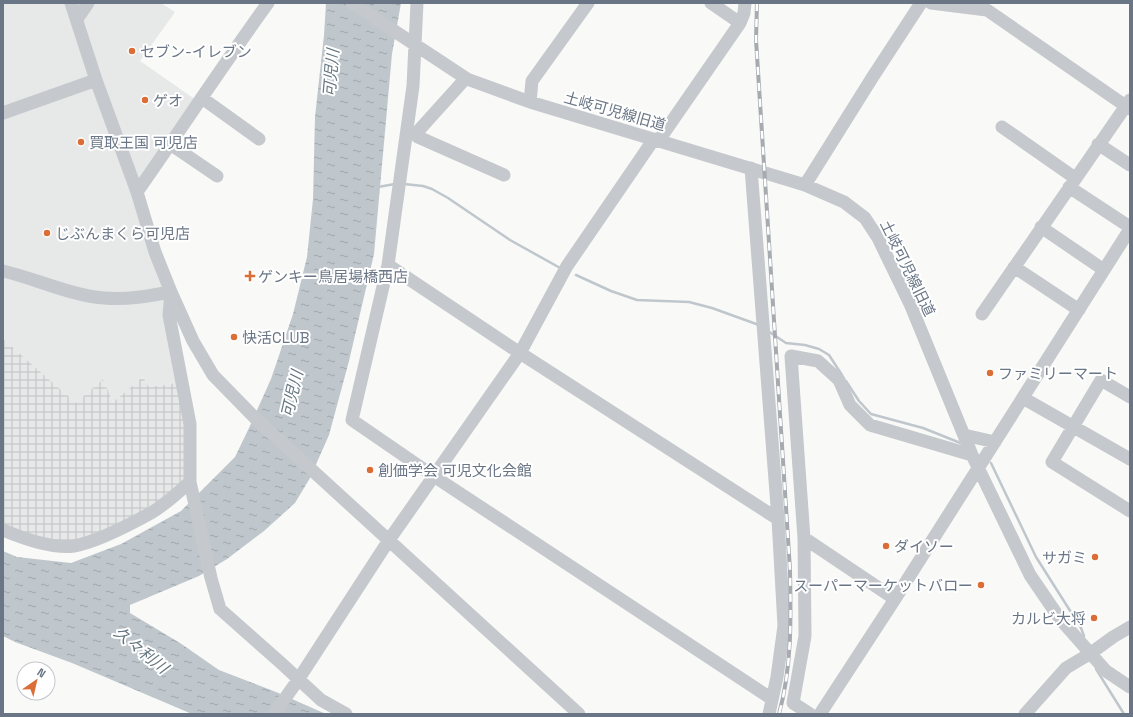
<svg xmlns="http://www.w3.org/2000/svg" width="1133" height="717" font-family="'Space Grotesk','Noto Sans JP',sans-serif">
<defs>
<pattern id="industrial-grid" width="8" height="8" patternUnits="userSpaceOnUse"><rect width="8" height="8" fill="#e7e8e8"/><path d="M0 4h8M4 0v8" fill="none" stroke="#bfc1c2"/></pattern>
<pattern id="water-ripples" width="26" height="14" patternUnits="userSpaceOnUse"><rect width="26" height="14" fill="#bfc7cd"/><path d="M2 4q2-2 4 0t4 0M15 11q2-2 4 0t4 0" fill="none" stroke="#9fa6ac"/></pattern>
</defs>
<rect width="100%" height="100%" fill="#f9f9f7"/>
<path fill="#e7e8e8" d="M3 3H161L175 12 140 61 199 102 137 192 171 292 182 382 149 387 143 377 113 402 103 379 76 403 3 339Z"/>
<path fill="url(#industrial-grid)" d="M3 339 76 403 103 379 113 402 143 377 149 387 182 382 190 482 150 513 73 546 3 530Z"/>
<path fill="url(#water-ripples)" d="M326 3H401L392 54 374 254 349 361 329 435 310 478 295 503 264 531 227 559 199 576 130 605V613L180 643 219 670 276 692 326 714H192L72 663 15 642 3 636V551L17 557 71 563 121 544 181 511 235 457 249 428 271 379 293 314 307 257 313 199 315 117 324 35Z"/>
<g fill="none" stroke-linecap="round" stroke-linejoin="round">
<path stroke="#bfc7cd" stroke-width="2.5" d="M404 184 423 186 432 189 448 198 510 240 562 269
M378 187 395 184
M576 275 611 291 637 300 689 302 712 308 759 325
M768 331 786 343 805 345 819 349 829 355 842 375
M846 381 859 401 871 414 923 428 963 444
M991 463 1036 557 1081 628 1084 636
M1096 669 1124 714"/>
<path stroke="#c5c8cc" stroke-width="13" d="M71 3 96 80 137 192 155 252 171 292 193 341 213 375 255 418 579 714
M352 3 467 79 530 102 805 185 844 202 865 218 878 238 911 306 972 455 1030 575 1060 619 1106 671 1130 687
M417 3 413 86 388 265 352 420 435 477 772 699
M931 3 987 10 1130 109
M77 19 88 3
M740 23 744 13 745 3
M466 78 420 129 418 137 504 175
M202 98 259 139
M530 102 532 81 588 3
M3 113 96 80
M1002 127 1075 178
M659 140 740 23 711 3
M170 144 217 176
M1098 144 1130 165
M751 168 778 519 784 626 777 677 769 714
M805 185 872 78 921 3
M1069 187 1130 227
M137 192C181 129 223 65 268 3
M1041 227 1104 270
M388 265 520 353 778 519
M1014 267 1079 310
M3 271C37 279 69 295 104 298 127 300 149 296 171 292
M171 293 169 315 190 424V482L211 578 220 609 281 663 321 700 346 714
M982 314 1130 100
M1130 397 1101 380 1052 462 1130 511
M1023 398 1130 459
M964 435 995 442
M3 530C22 538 52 549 74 546 96 542 129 525 149 514 164 506 177 493 190 482
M804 538 805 636 793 703 810 714
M895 599 804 538 791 356 818 361 839 380 850 405 870 425 972 455
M274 714 298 680 389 540 520 353 567 266 654 139
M820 714 895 599 1130 229
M1025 714 1066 668 1091 653 1113 637 1130 627"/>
<defs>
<path id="rail" d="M757 3 756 40 790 570C791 618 792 667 779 714"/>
</defs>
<use href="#rail" stroke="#a6abb1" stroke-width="4"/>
<use href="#rail" stroke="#fff" stroke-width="2.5" stroke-dasharray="8" stroke-linecap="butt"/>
</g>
<g fill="#da6e36" stroke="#fff" stroke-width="1.5">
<circle cx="132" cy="51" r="4"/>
<circle cx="145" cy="100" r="4"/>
<circle cx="81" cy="142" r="4"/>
<circle cx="47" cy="233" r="4"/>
<path d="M248 270h4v4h4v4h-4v4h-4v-4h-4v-4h4z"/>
<circle cx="234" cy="337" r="4"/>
<circle cx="990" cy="373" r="4"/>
<circle cx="370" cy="470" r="4"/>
<circle cx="886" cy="546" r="4"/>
<circle cx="1095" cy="557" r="4"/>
<circle cx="981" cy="585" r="4"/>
<circle cx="1094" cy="618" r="4"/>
</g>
<g text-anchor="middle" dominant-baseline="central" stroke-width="4" stroke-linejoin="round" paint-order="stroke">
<g font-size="15" fill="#6a7686" stroke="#fff" text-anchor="start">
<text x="140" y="51">セブン-イレブン</text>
<text x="153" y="100">ゲオ</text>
<text x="89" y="142">買取王国 可児店</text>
<text x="55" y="233">じぶんまくら可児店</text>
<text x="258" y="276">ゲンキー鳥居場橋西店</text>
<text x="242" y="337">快活CLUB</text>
<text x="998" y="373">ファミリーマート</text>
<text x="378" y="470">創価学会 可児文化会館</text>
<text x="894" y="546">ダイソー</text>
<text x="1087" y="557" text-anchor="end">サガミ</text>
<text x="973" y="585" text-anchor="end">スーパーマーケットバロー</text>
<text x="1086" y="618" text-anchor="end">カルビ大将</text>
</g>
<g font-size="15" fill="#6a7686" stroke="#fff">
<text transform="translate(615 111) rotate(16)">土岐可児線旧道</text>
<text transform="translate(908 268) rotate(64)">土岐可児線旧道</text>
</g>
<g font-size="16" font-style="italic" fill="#667781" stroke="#fff">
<text transform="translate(331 73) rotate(-85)">可児川</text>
<text transform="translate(292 394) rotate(-77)">可児川</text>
<text transform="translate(141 650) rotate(39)">久々利川</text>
</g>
</g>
<rect width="1133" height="717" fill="none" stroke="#6a7686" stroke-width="8"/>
<g transform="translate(36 681) rotate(34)"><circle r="19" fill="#ffffff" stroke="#c3c8cf"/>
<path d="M0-3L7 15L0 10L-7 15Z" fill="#da6e36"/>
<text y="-6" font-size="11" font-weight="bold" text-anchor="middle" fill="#6a7686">N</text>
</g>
</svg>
